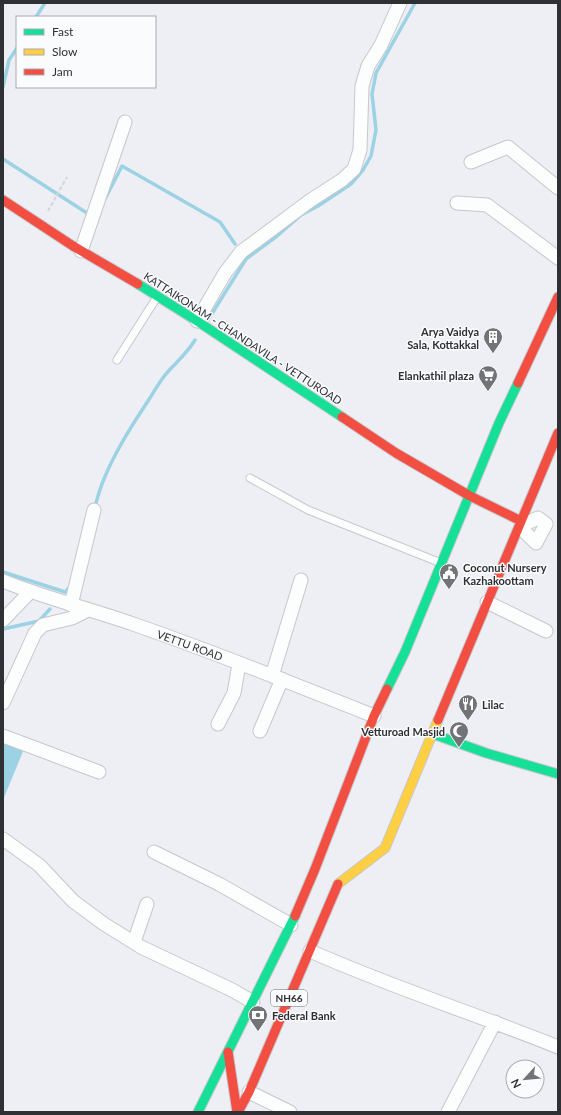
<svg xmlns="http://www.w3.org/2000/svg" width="561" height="1115" font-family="Lato,sans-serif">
<rect width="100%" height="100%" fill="#eeeff4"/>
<path fill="#9bd2e4" d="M3 741 24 749 3 800Z"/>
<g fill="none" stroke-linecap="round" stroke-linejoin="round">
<path stroke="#9bd2e4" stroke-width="3.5" d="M36 17 45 3
M3 87 9 60 17 48
M3 159 90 215
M105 199 122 166 220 222 235 244
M208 320 246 259 277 236 301 215 318 206 351 184 363 170 371 156 376 130 372 94 376 73 415 3
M95 508C102 472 128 431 148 401 153 393 159 383 165 375 175 363 186 355 195 340
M3 572 65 592 71 586
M3 629 39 621 50 609"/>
<defs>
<path id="lane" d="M117 360 157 297
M250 478 308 510 441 563"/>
<path id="street" d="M471 162 508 147 558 188
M457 203 487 205 558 258
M81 251 125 122
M197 321 225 273 241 252 311 200 342 180 354 169 360 150 362 86 368 66 381 45 400 3
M521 521 525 524 523 530 536 543 546 524 538 518 525 524
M3 581C45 598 90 609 133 624 214 652 294 684 374 716
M487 602 546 631
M71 605 94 510
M3 620 30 592
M272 676 301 580
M3 703 35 633 43 625 72 618 88 610
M218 724 234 693 239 664
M260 731 282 679
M3 736 99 772
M3 839 39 865 73 901 104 924 141 947 232 990 253 1002
M154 852 219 884 291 925
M134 942 147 904
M310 951C391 987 476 1014 558 1047
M249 1092 290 1112
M448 1112 495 1022"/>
<path id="fast" d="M138 284 197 321 342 417
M387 689 405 652 499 423 518 383
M433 734 486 753 558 774
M198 1112 295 916"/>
<path id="slow" d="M338 884 385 848 438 720"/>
<path id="jam" d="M3 200 73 246 138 284
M518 383 558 297
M342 417 396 453 470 496 521 521
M438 720 558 433
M295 916 315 869 374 716 387 689
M228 1052 237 1112
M238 1112 249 1092 338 884"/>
</defs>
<use href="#lane" stroke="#c6c7cc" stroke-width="9"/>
<use href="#street" stroke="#c6c7cc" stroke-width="15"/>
<use href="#fast" stroke="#c6c7cc" stroke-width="11"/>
<use href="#slow" stroke="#c6c7cc" stroke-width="11"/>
<use href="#jam" stroke="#c6c7cc" stroke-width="11"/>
<path stroke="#d6d6d8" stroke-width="2" stroke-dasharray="4 2" stroke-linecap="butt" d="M48 211 67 177"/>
<use href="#lane" stroke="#fcfdfd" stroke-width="7"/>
<use href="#street" stroke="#fcfdfd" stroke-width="13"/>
<use href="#fast" stroke="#16e098" stroke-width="9"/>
<use href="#slow" stroke="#ffcf43" stroke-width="9"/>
<use href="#jam" stroke="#f24e42" stroke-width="9"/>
</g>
<defs>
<symbol id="building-pin" viewBox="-11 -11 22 30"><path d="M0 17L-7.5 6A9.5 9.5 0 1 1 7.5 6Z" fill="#727377" stroke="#fafbfd"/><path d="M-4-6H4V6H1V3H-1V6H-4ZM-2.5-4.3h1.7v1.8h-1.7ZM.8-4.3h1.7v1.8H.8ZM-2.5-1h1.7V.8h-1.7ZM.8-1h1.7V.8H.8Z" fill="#fff"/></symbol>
<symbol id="supermarket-pin" viewBox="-11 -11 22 30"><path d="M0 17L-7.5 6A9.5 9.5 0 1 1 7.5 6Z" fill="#727377" stroke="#fafbfd"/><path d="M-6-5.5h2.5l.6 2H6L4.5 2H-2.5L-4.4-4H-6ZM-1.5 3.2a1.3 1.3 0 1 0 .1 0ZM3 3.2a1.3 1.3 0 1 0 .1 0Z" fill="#fff"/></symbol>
<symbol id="civic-pin" viewBox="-11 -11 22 30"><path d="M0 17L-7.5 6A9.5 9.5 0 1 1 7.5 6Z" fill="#727377" stroke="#fafbfd"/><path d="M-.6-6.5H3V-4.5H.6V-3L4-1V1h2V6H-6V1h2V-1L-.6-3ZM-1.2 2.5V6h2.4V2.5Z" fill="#fff"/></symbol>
<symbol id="restaurant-pin" viewBox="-11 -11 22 30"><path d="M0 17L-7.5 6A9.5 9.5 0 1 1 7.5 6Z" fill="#727377" stroke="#fafbfd"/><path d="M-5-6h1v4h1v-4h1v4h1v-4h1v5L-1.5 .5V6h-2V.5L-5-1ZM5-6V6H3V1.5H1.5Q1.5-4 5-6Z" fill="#fff"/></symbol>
<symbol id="mosque-pin" viewBox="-11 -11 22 30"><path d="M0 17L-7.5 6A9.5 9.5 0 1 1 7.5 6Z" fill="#727377" stroke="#fafbfd"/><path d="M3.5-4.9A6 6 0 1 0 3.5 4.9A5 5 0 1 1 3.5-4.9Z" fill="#fff"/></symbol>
<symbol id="bank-pin" viewBox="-11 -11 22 30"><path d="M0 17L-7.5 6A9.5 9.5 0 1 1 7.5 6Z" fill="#727377" stroke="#fafbfd"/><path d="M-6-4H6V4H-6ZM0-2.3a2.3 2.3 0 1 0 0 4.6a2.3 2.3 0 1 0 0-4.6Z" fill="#fff"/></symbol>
</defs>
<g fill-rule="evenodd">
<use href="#building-pin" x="482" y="326" width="22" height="30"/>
<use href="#supermarket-pin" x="477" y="364" width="22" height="30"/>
<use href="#civic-pin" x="438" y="562" width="22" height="30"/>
<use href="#restaurant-pin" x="457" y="693" width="22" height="30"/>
<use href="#mosque-pin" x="448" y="720" width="22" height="30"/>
<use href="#bank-pin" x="247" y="1004" width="22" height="30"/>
</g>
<g text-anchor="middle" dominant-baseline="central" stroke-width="3" stroke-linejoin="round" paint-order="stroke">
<rect fill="#fafbfd" stroke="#6c6d70" stroke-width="1" x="271" y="990" width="36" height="16" rx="3"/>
<g font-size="10" font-weight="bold" fill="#2f3034">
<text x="289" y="998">NH66</text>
</g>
<g font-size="11" font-weight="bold" fill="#2f3034" stroke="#fafbfd" text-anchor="end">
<text x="479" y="331">Arya Vaidya<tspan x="479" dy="13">Sala, Kottakkal</tspan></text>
<text x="474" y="375">Elankathil plaza</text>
<text x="463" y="567" text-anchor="start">Coconut Nursery<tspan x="463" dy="13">Kazhakoottam</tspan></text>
<text x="482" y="704" text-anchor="start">Lilac</text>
<text x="445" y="731">Vetturoad Masjid</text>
<text x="272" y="1015" text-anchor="start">Federal Bank</text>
</g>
<g font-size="11" fill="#2f3034" stroke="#fafbfd">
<text transform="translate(243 338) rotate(33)">KATTAIKONAM - CHANDAVILA - VETTUROAD</text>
<text transform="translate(190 645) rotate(20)">VETTU ROAD</text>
</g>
</g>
<rect width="561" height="1115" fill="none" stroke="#2f3034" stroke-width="8"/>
<rect x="16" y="16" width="140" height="72" fill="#fafbfd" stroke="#a9aaad"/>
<rect x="24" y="29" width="20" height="6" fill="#16e098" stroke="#a9aaad"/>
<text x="52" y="36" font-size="12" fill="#2f3034">Fast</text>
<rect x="24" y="49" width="20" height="6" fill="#ffcf43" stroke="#a9aaad"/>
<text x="52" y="56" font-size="12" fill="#2f3034">Slow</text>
<rect x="24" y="69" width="20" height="6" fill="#f24e42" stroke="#a9aaad"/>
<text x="52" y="76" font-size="12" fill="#2f3034">Jam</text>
<g transform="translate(525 1079) rotate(243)"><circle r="19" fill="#fafbfd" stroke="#a9aaad"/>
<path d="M0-3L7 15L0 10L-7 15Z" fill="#727377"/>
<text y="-6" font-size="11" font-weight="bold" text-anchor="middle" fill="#2f3034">N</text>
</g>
</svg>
